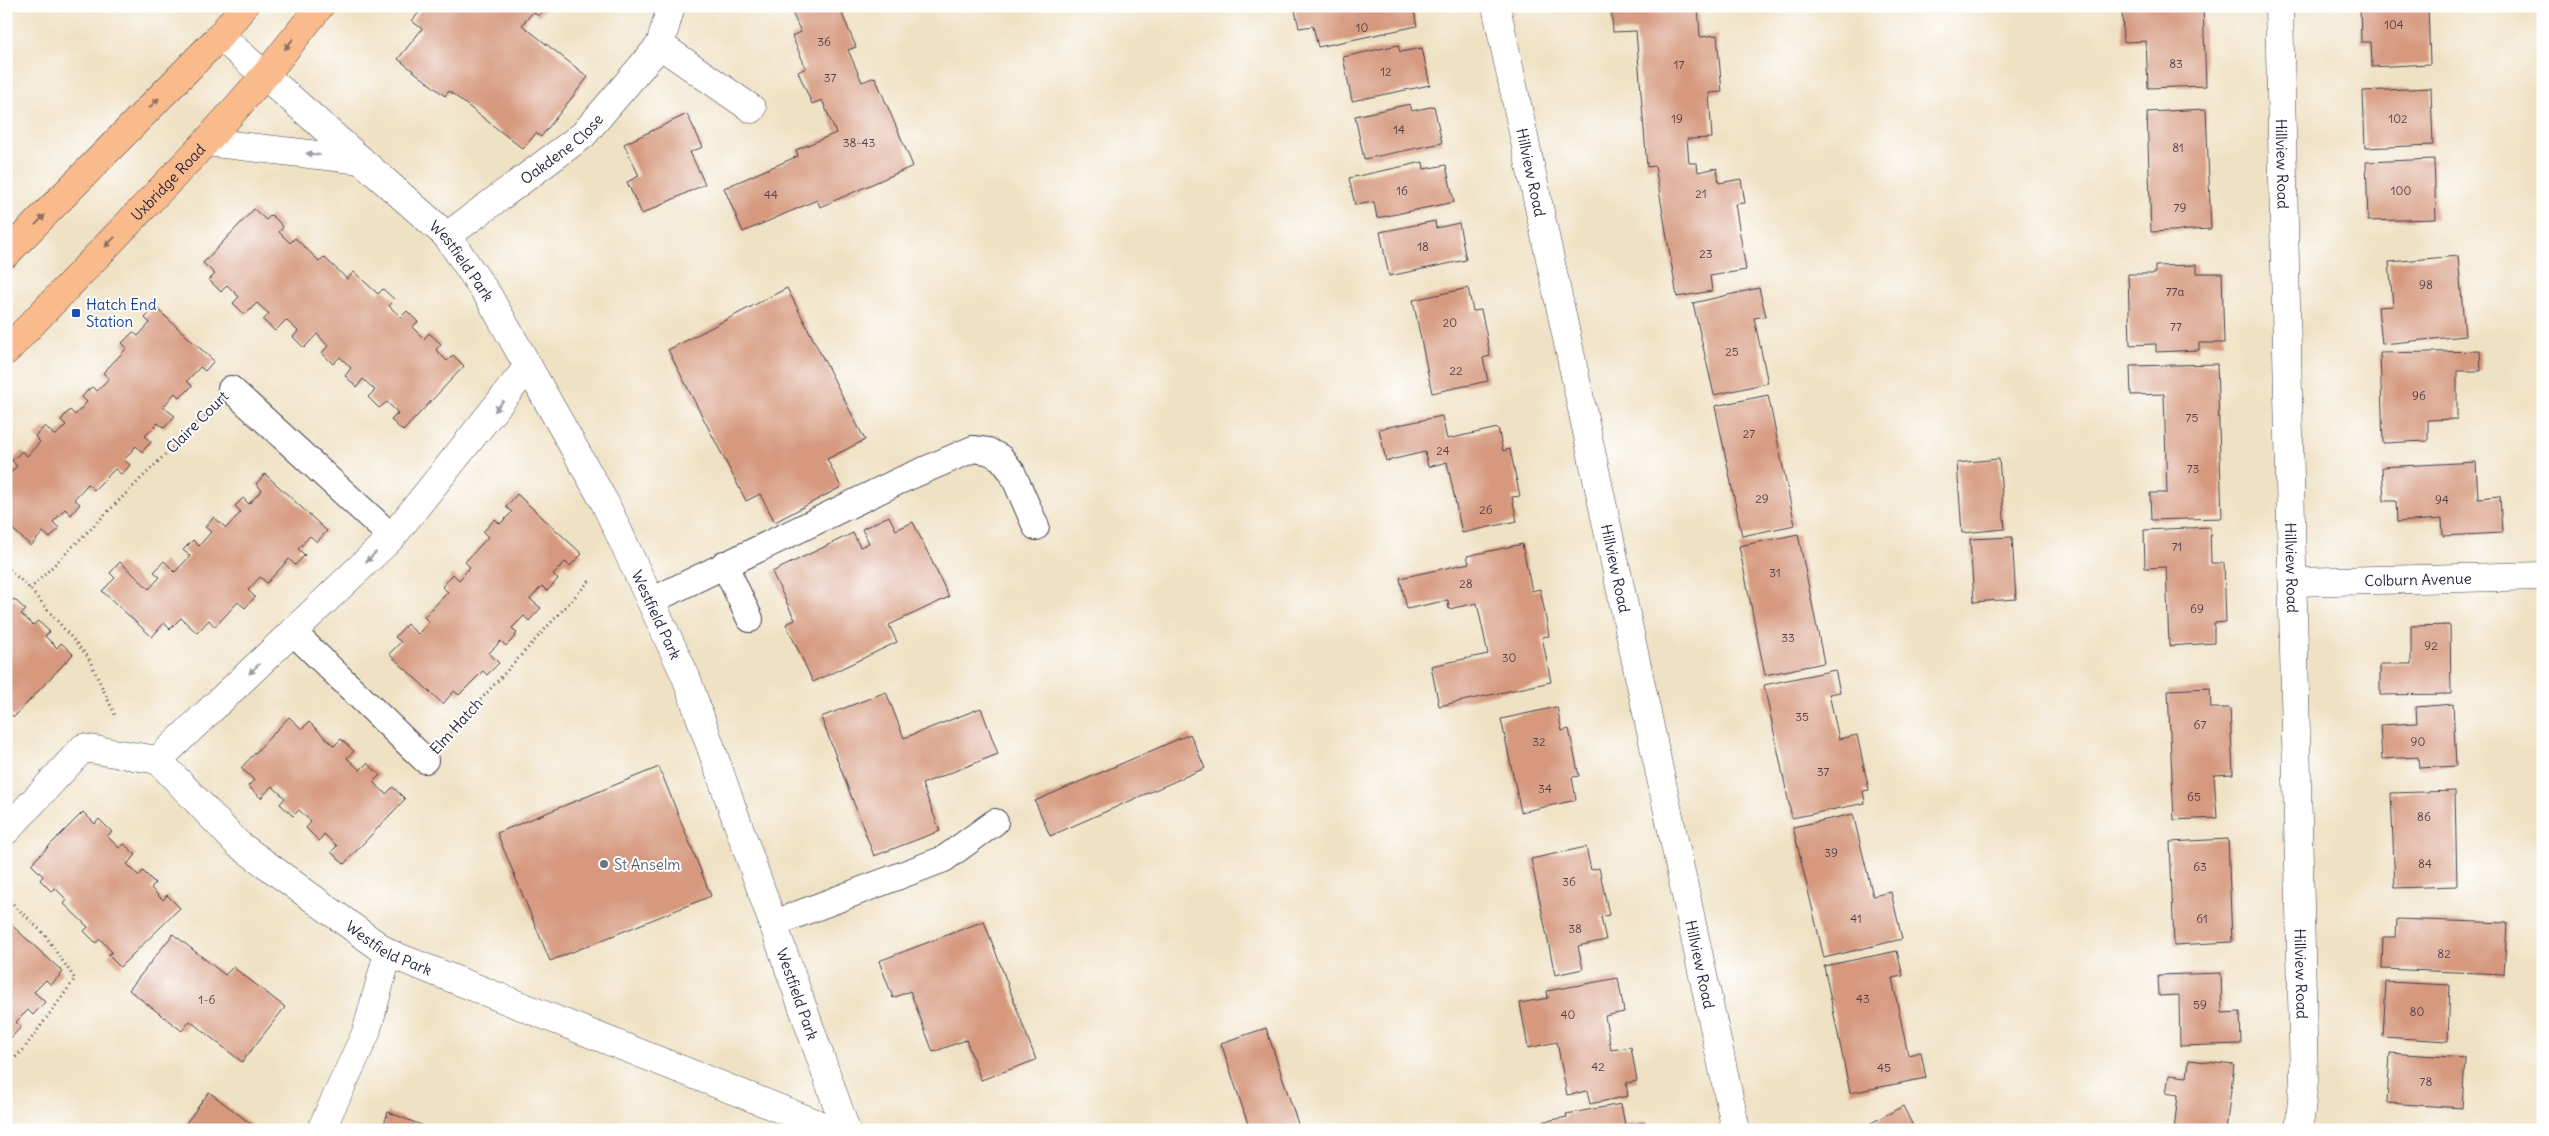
<svg xmlns="http://www.w3.org/2000/svg" width="2549" height="1136" font-family="Delius,sans-serif">
<rect width="100%" height="100%" fill="#fff"/>
<filter id="ink" filterUnits="userSpaceOnUse"><feTurbulence type="fractalNoise" baseFrequency=".02" numOctaves="2"/><feDisplacementMap in="SourceGraphic" scale="10" xChannelSelector="R" yChannelSelector="G"/><feConvolveMatrix kernelMatrix="1 2 1 2 8 2 1 2 1" color-interpolation-filters="sRGB"/></filter>
<filter id="wash" filterUnits="userSpaceOnUse"><feTurbulence type="fractalNoise" baseFrequency=".0096" numOctaves="4" result="noise"/><feDisplacementMap in="SourceGraphic" scale="20" xChannelSelector="R" yChannelSelector="G"/><feGaussianBlur stdDeviation="1.12" result="paint"/><feColorMatrix in="noise" values="0 0 0 0 0 0 0 0 0 0 0 0 0 0 0 0 0 1.4 0 .05"/><feComposite in="paint" operator="in"/></filter>
<g filter="url(#wash)">
<rect width="100%" height="100%" fill="#efe1c3"/>
<g id="blocks">
<path fill="#d6997e" d="M424 6H547L539 16 533 12 522 25 588 77 541 137 536 133 523 149 449 91 445 96 398 59 422 29 412 21Z
M789 6H849L851 10 842 14 856 47 848 50 862 82 875 77 913 166 820 207 817 200 743 232 724 188 798 156 796 150 836 133 822 100 812 104 798 72 806 68 792 36 801 32Z
M1294 6H1413L1417 26 1318 47 1313 26 1299 28Z
M1611 6H1698L1700 37 1717 35 1722 92 1709 93 1712 138 1687 139 1689 163H1697L1698 172 1717 168 1719 183 1741 179 1745 203 1735 204 1746 270 1710 276 1712 291 1677 297 1655 166 1647 167 1636 31 1613 32Z
M2122 6H2203L2206 86 2148 88 2146 41 2123 42Z
M2360 6H2428L2430 64 2372 67 2371 42H2361Z
M1398 45 1400 52 1422 48 1430 85 1352 101 1343 57Z
M2431 88 2433 145 2365 148 2363 91Z
M1410 104 1412 111 1434 106 1442 143 1364 159 1355 116Z
M2206 109 2211 229 2151 232 2147 112Z
M687 114 703 147 690 152 705 184 642 214 627 182 639 176 624 144Z
M2434 159 2436 219 2368 221 2366 162Z
M1423 162 1424 169 1446 165 1454 202 1377 218 1374 202 1355 205 1349 178Z
M254 209 266 220 271 215 277 220 283 227 279 232 290 243 295 238 319 261 324 257 347 279 354 272 378 294 383 289 395 300 389 306 401 317 407 311 418 322 412 327 424 339 429 333 441 344 436 350 447 361 453 355 464 366 403 431 391 420 398 413 387 402 379 408 368 397 375 390 363 379 357 387 345 376 351 368 340 357 333 364 322 353 328 346 317 334 304 348 293 337 298 331 286 320 275 331 263 320 269 314 257 303 245 315 233 303 239 297 227 285 221 292 209 280 215 274 203 263Z
M1435 221 1436 228 1459 223 1466 260 1389 276 1380 232Z
M2458 256 2465 336 2382 344 2378 307 2393 306 2389 262Z
M2197 265V273H2222L2224 343H2199V350L2156 352V344L2130 345 2128 274H2155V266Z
M787 288 865 440 827 459 841 487 775 522 760 494 746 501 668 350Z
M1468 288 1473 311 1481 310 1486 333 1490 356 1483 358 1488 381 1432 393 1413 300Z
M1759 288 1766 316 1754 318 1768 383 1714 395 1693 303Z
M155 307 214 361 205 371 200 367 187 381 192 386 180 398 175 393 163 407 175 416 164 428 158 423 145 436 151 442 142 452 136 446 124 460 130 465 126 470 121 474 115 469 94 490 88 484 74 499 80 504 71 515 65 509 53 522 59 528 50 538 43 532 31 546 6 523V478L17 466 12 461 22 451 27 456 40 442 35 436 45 426 55 436 66 425 61 420 65 415 70 410 75 415 87 402 82 397 87 391 92 387 97 391 109 378 103 373 127 348 122 343 133 332 138 336 150 323 145 318Z
M2480 351 2481 371H2457V419L2428 420V441L2383 443 2380 353Z
M2217 364 2222 518 2151 520 2150 493H2167L2164 394 2131 395 2130 366Z
M1768 395 1795 525 1742 536 1715 406Z
M1442 416 1447 439 1498 428 1503 451 1510 449 1515 473 1520 496 1512 497 1517 521 1462 533 1447 462 1428 467 1425 452 1386 461 1379 429Z
M1999 459 2005 529 1962 533 1957 463Z
M2476 462 2478 498 2500 496 2502 533 2443 536 2442 519 2397 522 2396 501H2384L2382 467Z
M265 474 327 531 317 542 310 536 298 549 305 555 295 565 289 559 267 583 260 577 248 590 255 597 245 608 238 602 215 627 209 620 197 633 181 618 170 629 164 623 152 637 102 591 115 578 110 573 120 562 149 589 160 577 154 572 164 561 175 572 190 556 183 550 193 540 199 546 211 532 205 527 214 517 226 528 241 512 235 506 243 498 249 504 262 490 256 484Z
M517 494 582 554 570 566 565 562 553 574 558 579 547 591 542 586 530 599 541 608 529 621 524 616 512 628 517 633 512 640 506 646 501 641 489 653 499 663 487 675 483 671 459 695 454 691 443 704 389 654 401 642 395 637 407 624 418 634 429 622 424 617 448 592 442 587 453 574 459 580 470 567 465 562 488 537 483 532 495 519 500 524 512 512 506 507Z
M889 516 896 530 913 522 949 597 889 625 897 642 813 682 786 624 795 620 772 572 853 533 860 547 869 543 862 529Z
M2210 527 2211 563H2224L2226 622 2214 623V643L2169 646 2166 567 2145 568 2144 530Z
M1798 534 1824 663 1765 675 1739 546Z
M2012 537 2016 599 1974 602 1970 539Z
M1522 544 1532 591 1540 589 1545 613 1549 636 1542 637 1551 682 1439 706 1431 666 1488 654 1477 603 1449 609 1448 600 1407 609 1400 578 1469 563 1467 556Z
M14 599 26 610 21 614 33 625 38 621 50 632 45 636 57 648 61 643 73 654 14 717 6 710V600L9 603Z
M2450 625 2451 694 2380 695V664H2411V626Z
M1835 670 1840 692 1829 694 1839 739 1857 735 1869 790 1863 791 1865 803 1792 818 1764 685Z
M2210 688 2211 708H2230L2233 774 2214 775 2217 818 2174 820 2168 690Z
M886 692 904 738 981 708 998 754 922 784 940 831 874 856 821 717Z
M2453 704 2456 766 2419 768 2418 757 2382 759 2380 725 2417 723 2416 707Z
M1557 707 1562 731 1569 729 1579 776 1572 777 1576 800 1521 812 1501 719Z
M289 717 302 729 309 722 334 746 341 739 354 751 347 758 360 770 367 763 380 775 373 782 386 794 393 787 405 799 344 864 331 852 337 846 324 834 319 841 306 828 311 822 299 810 293 816 280 804 285 798 272 786 261 798 248 786 254 780 241 768Z
M1190 734 1205 768 1050 836 1035 801Z
M659 767 711 896 550 961 497 833Z
M2455 791 2457 886 2395 888 2391 793Z
M83 812 95 824 99 819 112 832 107 836 119 848 124 844 136 855 127 864 139 876 143 871 155 883 151 888 163 900 167 895 180 908 120 967 108 955 112 952 100 939 96 943 84 931 88 927 64 904 67 900 55 888 52 892 40 880 43 876 31 864Z
M1853 814 1873 896 1891 892 1902 939 1824 958 1793 827Z
M2228 839 2232 942 2174 945 2170 842Z
M1586 847 1591 870 1599 868 1609 915 1601 917 1606 940 1578 946 1583 969 1555 975 1531 859Z
M2397 919 2507 923 2504 974 2382 969 2383 937H2396Z
M6 920 63 972 51 985 46 980 34 992 45 1002 33 1015 28 1010 16 1022 21 1027 10 1039 6 1036Z
M984 921 1036 1060 981 1080 966 1040 933 1052 910 991 893 998 879 961Z
M173 934 225 975 233 967 285 1007 242 1062 190 1021 182 1031 129 990Z
M1897 951 1903 976 1892 978 1908 1055 1921 1052 1926 1078 1850 1093 1824 966Z
M2221 973 2222 1013 2240 1012 2241 1044 2180 1046 2179 995 2159 996 2158 975Z
M1618 978 1624 1012 1605 1016 1611 1050 1631 1047 1637 1081 1626 1083 1628 1096 1590 1104 1587 1091 1567 1095 1557 1042 1528 1048 1520 1003 1548 998 1547 991Z
M2386 982 2450 985 2448 1041 2383 1037Z
M1266 1028 1300 1130H1250L1221 1043Z
M2390 1053 2465 1058 2462 1108 2387 1103Z
M2189 1060 2234 1065 2226 1130H2174L2178 1095 2166 1093 2169 1075 2187 1077Z
M209 1092 259 1130H181Z
M1621 1104 1625 1125 1646 1122 1648 1130H1542L1541 1122 1567 1117 1566 1114Z
M1903 1106 1915 1130H1858Z
M388 1112 434 1130H382Z
M2396 1127 2408 1129V1130H2395Z"/>
</g>
</g>
<g filter="url(#ink)">
<use href="#blocks" fill-opacity="0" stroke="#413f4f" stroke-width="1"/>
<g fill="none" stroke-linecap="round" stroke-linejoin="round">
<defs>
<path id="lane" d="M231 389 392 537
M724 564 750 619
M651 601 899 481 973 449 988 451 1001 458 1012 472 1036 527
M293 632 425 760
M772 924 944 859 995 822"/>
<g id="street">
<path d="M671 6 660 45 752 109"/>
<path id="s1" d="M1496 6 1736 1130"/>
<path id="s2" d="M2279 6 2304 1080 2299 1130"/>
<path id="s3" d="M220 36 447 236 489 297 605 503 686 677 846 1130"/>
<path d="M206 142 361 160"/>
<path id="s4" d="M447 236 583 135 660 45"/>
<path id="s5" d="M2294 582 2543 576"/>
<path id="s6" d="M158 760 238 844 388 953 833 1130"/>
<path d="M158 760 392 537 528 367"/>
<path d="M6 831 83 748 158 760"/>
<path d="M321 1130 366 1033 388 953"/>
</g>
<g id="primary">
<path d="M6 254 220 36 244 6"/>
<path id="s7" d="M6 351 206 142 266 74 320 6"/>
</g>
</defs>
<use href="#lane" stroke="#413f4f" stroke-width="28"/>
<use href="#street" stroke="#413f4f" stroke-width="29"/>
<use href="#primary" stroke="#413f4f" stroke-width="29"/>
<path stroke="#413f4f" stroke-width="3" stroke-dasharray="1 4" stroke-linecap="butt" d="M6 566 30 589 88 657 115 715
M30 589 206 414
M450 733 591 579
M6 897 45 935 75 979 23 1050 6 1066"/>
<use href="#lane" stroke="#fff" stroke-width="26"/>
<use href="#street" stroke="#fff" stroke-width="28"/>
<use href="#primary" stroke="#fabb8c" stroke-width="28"/>
</g>
<defs><path id="oneway-solid" d="M-6-.8H1V-3.2L6.5 0L1 3.2V.8H-6Z" transform="scale(1.25)"/></defs>
<g fill="#8e6e64">
<use href="#oneway-solid" transform="translate(289 44) rotate(128)"/>
<use href="#oneway-solid" transform="translate(154 103) rotate(-46)"/>
<use href="#oneway-solid" transform="translate(40 220) rotate(-46)"/>
<use href="#oneway-solid" transform="translate(110 242) rotate(134)"/>
</g>
<g fill="#9c9ca7">
<use href="#oneway-solid" transform="translate(313 154) rotate(-173)"/>
<use href="#oneway-solid" transform="translate(499 406) rotate(128)"/>
<use href="#oneway-solid" transform="translate(371 557) rotate(136)"/>
<use href="#oneway-solid" transform="translate(254 669) rotate(136)"/>
</g>
</g>
<rect fill="#1a4fb4" stroke="#fff" stroke-width="2" x="71" y="308" width="10" height="10" rx="2.5"/>
<circle fill="#6b7280" stroke="#fff" stroke-width="2" cx="604" cy="864" r="5"/>
<g text-anchor="middle" dominant-baseline="central" stroke-width="4" stroke-linejoin="round" paint-order="stroke">
<g font-size="12" fill="#4f404c">
<text x="2394" y="24">104</text>
<text x="1362" y="27">10</text>
<text x="824" y="41">36</text>
<text x="2176" y="63">83</text>
<text x="1679" y="64">17</text>
<text x="1386" y="71">12</text>
<text x="830" y="77">37</text>
<text x="1677" y="118">19</text>
<text x="2398" y="118">102</text>
<text x="1399" y="129">14</text>
<text x="859" y="142">38-43</text>
<text x="2178" y="147">81</text>
<text x="1402" y="190">16</text>
<text x="2401" y="190">100</text>
<text x="1701" y="193">21</text>
<text x="771" y="194">44</text>
<text x="2180" y="207">79</text>
<text x="1423" y="246">18</text>
<text x="1706" y="253">23</text>
<text x="2426" y="284">98</text>
<text x="2175" y="291">77a</text>
<text x="1450" y="322">20</text>
<text x="2176" y="326">77</text>
<text x="1732" y="351">25</text>
<text x="1456" y="370">22</text>
<text x="2419" y="395">96</text>
<text x="2192" y="417">75</text>
<text x="1749" y="433">27</text>
<text x="1443" y="450">24</text>
<text x="2193" y="468">73</text>
<text x="1762" y="498">29</text>
<text x="2442" y="499">94</text>
<text x="1486" y="509">26</text>
<text x="2177" y="546">71</text>
<text x="1775" y="572">31</text>
<text x="1466" y="583">28</text>
<text x="2197" y="608">69</text>
<text x="1788" y="637">33</text>
<text x="2431" y="645">92</text>
<text x="1509" y="657">30</text>
<text x="1802" y="716">35</text>
<text x="2200" y="724">67</text>
<text x="1539" y="741">32</text>
<text x="2418" y="741">90</text>
<text x="1823" y="771">37</text>
<text x="1545" y="788">34</text>
<text x="2194" y="796">65</text>
<text x="2424" y="816">86</text>
<text x="1831" y="852">39</text>
<text x="2425" y="863">84</text>
<text x="2200" y="866">63</text>
<text x="1569" y="881">36</text>
<text x="1856" y="918">41</text>
<text x="2202" y="918">61</text>
<text x="1575" y="928">38</text>
<text x="2444" y="953">82</text>
<text x="1863" y="998">43</text>
<text x="207" y="999">1-6</text>
<text x="2200" y="1004">59</text>
<text x="2417" y="1011">80</text>
<text x="1568" y="1014">40</text>
<text x="1598" y="1066">42</text>
<text x="1884" y="1067">45</text>
<text x="2426" y="1081">78</text>
</g>
<g font-size="15" fill="#22223b" stroke="#fff">
<text stroke="none"><textPath href="#s4" startOffset="144">Oakdene Close</textPath></text>
<text stroke="none"><textPath href="#s2" startOffset="158">Hillview Road</textPath></text>
<text stroke="none"><textPath href="#s1" startOffset="170">Hillview Road</textPath></text>
<text stroke="none"><textPath href="#s7" startOffset="234">Uxbridge Road</textPath></text>
<text stroke="none"><textPath href="#s3" startOffset="331">Westfield Park</textPath></text>
<text transform="translate(197 422) rotate(-45)">Claire Court</text>
<text stroke="none"><textPath href="#s1" startOffset="575">Hillview Road</textPath></text>
<text stroke="none"><textPath href="#s2" startOffset="562">Hillview Road</textPath></text>
<text stroke="none"><textPath href="#s5" startOffset="124">Colburn Avenue</textPath></text>
<text stroke="none"><textPath href="#s3" startOffset="736">Westfield Park</textPath></text>
<text transform="translate(456 726) rotate(-48)">Elm Hatch</text>
<text stroke="none"><textPath href="#s6" startOffset="300">Westfield Park</textPath></text>
<text stroke="none"><textPath href="#s1" startOffset="980">Hillview Road</textPath></text>
<text stroke="none"><textPath href="#s2" startOffset="968">Hillview Road</textPath></text>
<text stroke="none"><textPath href="#s3" startOffset="1141">Westfield Park</textPath></text>
</g>
<g font-size="15" fill="#164399" stroke="#fff" text-anchor="start">
<text x="86" y="304">Hatch End<tspan x="86" dy="17">Station</tspan></text>
</g>
<g font-size="15" fill="#5b616d" stroke="#fff" text-anchor="start">
<text x="614" y="864">St Anselm</text>
</g>
</g>
<rect width="2549" height="1136" fill="none" stroke="#fff" stroke-width="25"/>
</svg>
